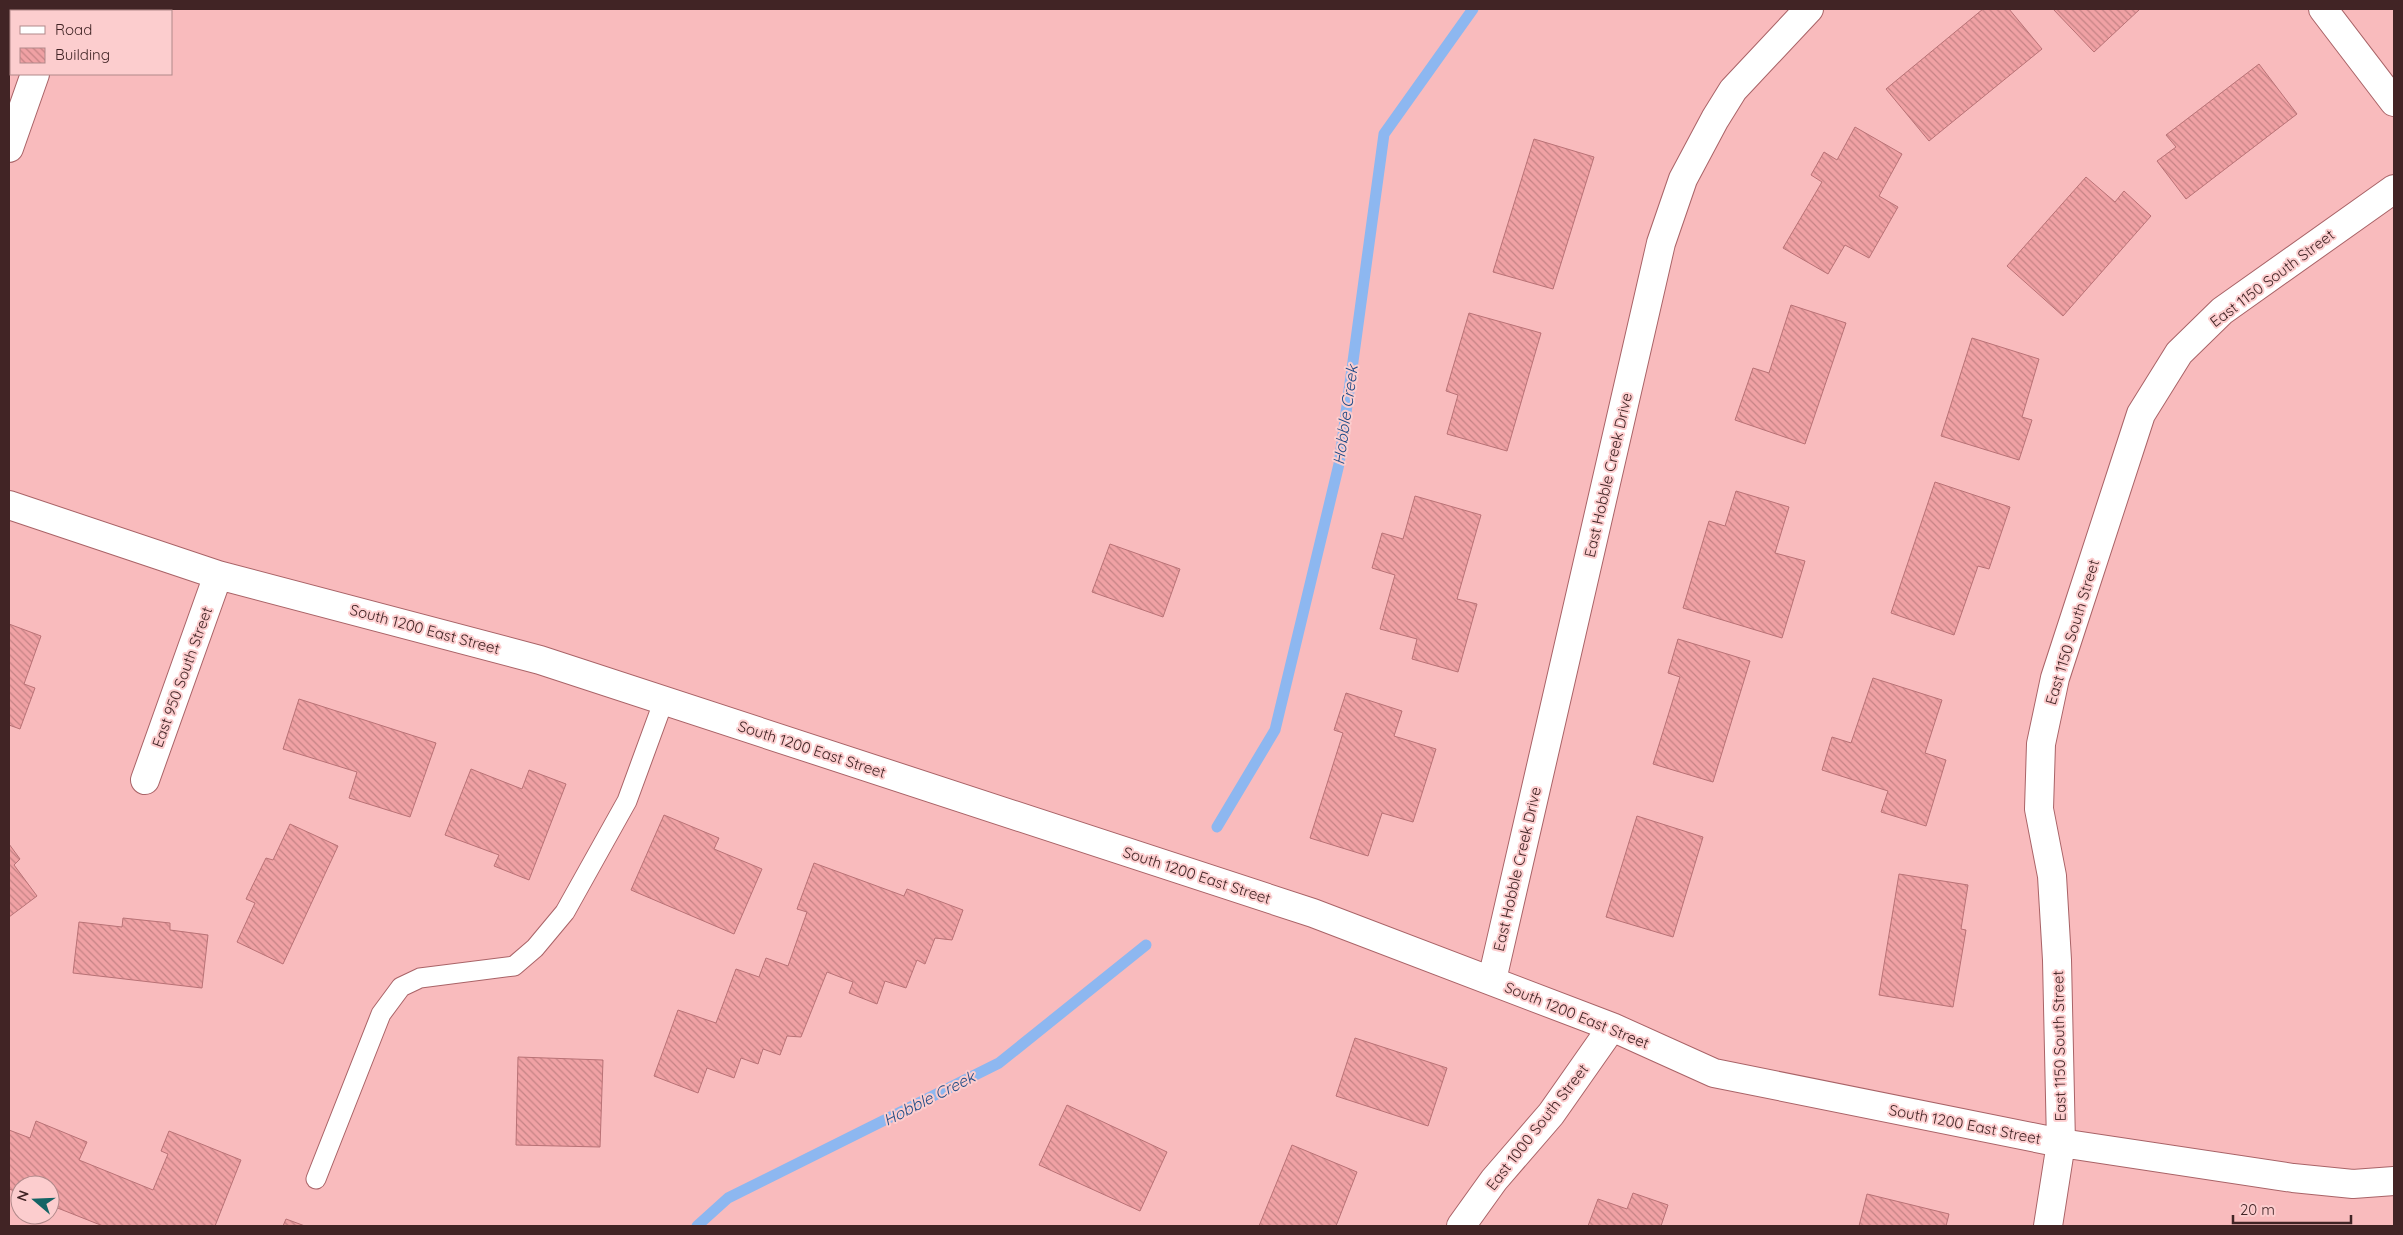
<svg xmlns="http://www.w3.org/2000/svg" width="2403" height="1235" font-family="Quicksand,sans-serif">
<defs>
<pattern id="building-back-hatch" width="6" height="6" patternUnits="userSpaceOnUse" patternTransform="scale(1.25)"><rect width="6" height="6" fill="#f0a1a4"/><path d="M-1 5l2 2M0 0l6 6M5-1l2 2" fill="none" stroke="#c48385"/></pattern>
</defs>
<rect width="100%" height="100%" fill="#f9bbbd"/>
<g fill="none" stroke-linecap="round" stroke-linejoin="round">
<path stroke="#8db7f0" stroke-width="11" d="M1217 827 1275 730 1339 464 1384 134 1473 9
M697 1226 728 1198 999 1063 1146 945"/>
</g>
<path fill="url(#building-back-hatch)" stroke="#b97276" d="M1983 9H2009L2042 49 1929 141 1886 89Z
M2053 9H2140L2094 52Z
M2259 64 2297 114 2186 199 2157 161 2176 147 2166 135Z
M1855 127 1902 154 1879 196 1898 207 1869 258 1845 245 1828 274 1783 248 1822 182 1811 175 1824 152 1837 160Z
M1534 139 1594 157 1553 289 1493 272Z
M2086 177 2115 202 2124 191 2151 216 2063 316 2007 266Z
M1791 305 1846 323 1805 444 1735 420 1753 368 1769 373Z
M1469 313 1541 333 1507 451 1447 434 1458 395 1446 391Z
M1972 338 2039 359 2022 417 2032 420 2019 460 1941 436Z
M1935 482 2010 507 1989 569 1978 566 1954 635 1891 613Z
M1736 491 1789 507 1775 553 1805 561 1782 638 1683 608 1709 521 1725 526Z
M1415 496 1481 515 1457 599 1477 604 1458 672 1412 659 1417 639 1380 629 1395 575 1372 568 1382 533 1403 539Z
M1110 544 1180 569 1163 617 1092 592Z
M9 624 41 636 24 684 35 688 20 729 9 725Z
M1678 639 1750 661 1713 782 1653 764 1680 677 1668 673Z
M1873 678 1942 700 1925 753 1946 760 1926 826 1881 812 1888 791 1822 770 1832 737 1851 743Z
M1346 693 1402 711 1394 736 1436 749 1413 822 1382 813 1368 856 1310 838 1343 733 1334 730Z
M299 699 436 743 410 817 349 798 357 772 283 749Z
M471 769 522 789 529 770 566 784 529 880 494 866 499 855 445 835Z
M664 815 719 838 714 849 762 869 734 934 631 890Z
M1637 816 1703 837 1673 937 1606 917Z
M290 824 338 846 283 964 237 942 255 903 246 899 266 858 273 860Z
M9 844 20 859 14 865 37 896 9 917Z
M814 863 904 896 907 889 963 910 952 940 935 938 925 964 917 960 906 988 885 981 877 1004 849 993 853 982 827 972 801 1037 787 1036 780 1055 763 1049 758 1064 741 1058 734 1078 707 1068 698 1093 654 1076 678 1010 716 1023 736 969 759 977 766 958 788 966 807 912 797 909Z
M1899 874 1968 885 1961 929 1966 930 1953 1007 1879 995Z
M123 918 170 923V930L208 935 202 988 73 973 79 922 122 927Z
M1355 1038 1447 1068 1428 1126 1336 1096Z
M518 1057 603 1060 600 1147 516 1145Z
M1067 1105 1167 1152 1140 1211 1039 1165Z
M36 1121 87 1142 79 1160 153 1190 168 1154 161 1151 169 1131 241 1160 215 1226H103L50 1205V1185H20V1193L9 1189V1130L30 1138Z
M1292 1145 1357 1172 1336 1226H1259Z
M1633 1193 1668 1205 1661 1226H1588L1598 1199 1627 1209Z
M1867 1194 1949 1214 1946 1226H1859Z
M286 1219 305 1226H283Z"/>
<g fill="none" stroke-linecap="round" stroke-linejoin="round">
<defs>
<path id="lane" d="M316 1179 381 1014 401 987 420 978 514 966 535 948 565 912 627 801 664 700"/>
<path id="street" d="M2323 9 2394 102
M9 505 218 575 540 660 1313 913 1612 1027 1714 1073 2061 1143 2293 1178 2353 1184 2394 1181
M145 780 218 575
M1492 980 1661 243 1683 179 1715 119 1733 90 1809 9
M1461 1226 1494 1180 1551 1114 1612 1027
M2048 1226 2061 1143 2057 960 2052 876 2039 809 2041 744 2055 678 2141 414 2179 353 2222 311 2394 189"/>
<path id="secondary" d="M57 11 58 9
M9 148 35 74"/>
</defs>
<use href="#lane" stroke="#a96367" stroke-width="21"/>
<use href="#street" stroke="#a96367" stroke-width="30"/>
<use href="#secondary" stroke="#a96367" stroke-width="30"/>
<use href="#lane" stroke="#fff" stroke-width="19"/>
<use href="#street" stroke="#fff" stroke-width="28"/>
<use href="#secondary" stroke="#fff" stroke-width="28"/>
</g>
<g text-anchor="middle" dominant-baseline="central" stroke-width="4" stroke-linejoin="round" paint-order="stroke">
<g font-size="15" fill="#412425" stroke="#fccdce">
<text transform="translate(2272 278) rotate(-37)">East 1150 South Street</text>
<text transform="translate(1608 475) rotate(-77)">East Hobble Creek Drive</text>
<text transform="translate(425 629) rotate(15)">South 1200 East Street</text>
<text transform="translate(2072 632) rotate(-73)">East 1150 South Street</text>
<text transform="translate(182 677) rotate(-70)">East 950 South Street</text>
<text transform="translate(812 749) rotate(18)">South 1200 East Street</text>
<text transform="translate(1517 869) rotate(-77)">East Hobble Creek Drive</text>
<text transform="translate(1197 875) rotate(18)">South 1200 East Street</text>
<text transform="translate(1577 1015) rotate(22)">South 1200 East Street</text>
<text transform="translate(2059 1046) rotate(-91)">East 1150 South Street</text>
<text transform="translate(1965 1124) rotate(11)">South 1200 East Street</text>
<text transform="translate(1537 1127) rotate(-52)">East 1000 South Street</text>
</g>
<g font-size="16" font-style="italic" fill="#1b4985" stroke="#fccdce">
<text transform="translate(1345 415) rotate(-82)">Hobble Creek</text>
<text transform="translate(929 1098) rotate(-27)">Hobble Creek</text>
</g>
</g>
<rect width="2403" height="1235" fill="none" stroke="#412425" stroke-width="20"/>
<rect x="10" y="10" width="162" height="65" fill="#fccdce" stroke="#b1898a"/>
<rect x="20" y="26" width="25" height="8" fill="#ffffff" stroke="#b1898a"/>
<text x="55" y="35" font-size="15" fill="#412425">Road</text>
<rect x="20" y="48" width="25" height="15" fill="url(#building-back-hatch)" stroke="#b1898a"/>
<text x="55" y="60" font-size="15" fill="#412425">Building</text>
<g transform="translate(35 1200) rotate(289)"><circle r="24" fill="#fccdce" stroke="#b1898a"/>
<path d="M0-4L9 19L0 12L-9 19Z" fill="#146465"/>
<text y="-8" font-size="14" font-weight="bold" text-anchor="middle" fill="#412425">N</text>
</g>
<path d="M2233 1215v8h118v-8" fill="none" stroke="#412425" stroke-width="2.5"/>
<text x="2240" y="1215" font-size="15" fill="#412425" stroke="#fccdce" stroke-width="4" paint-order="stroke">20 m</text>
</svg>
